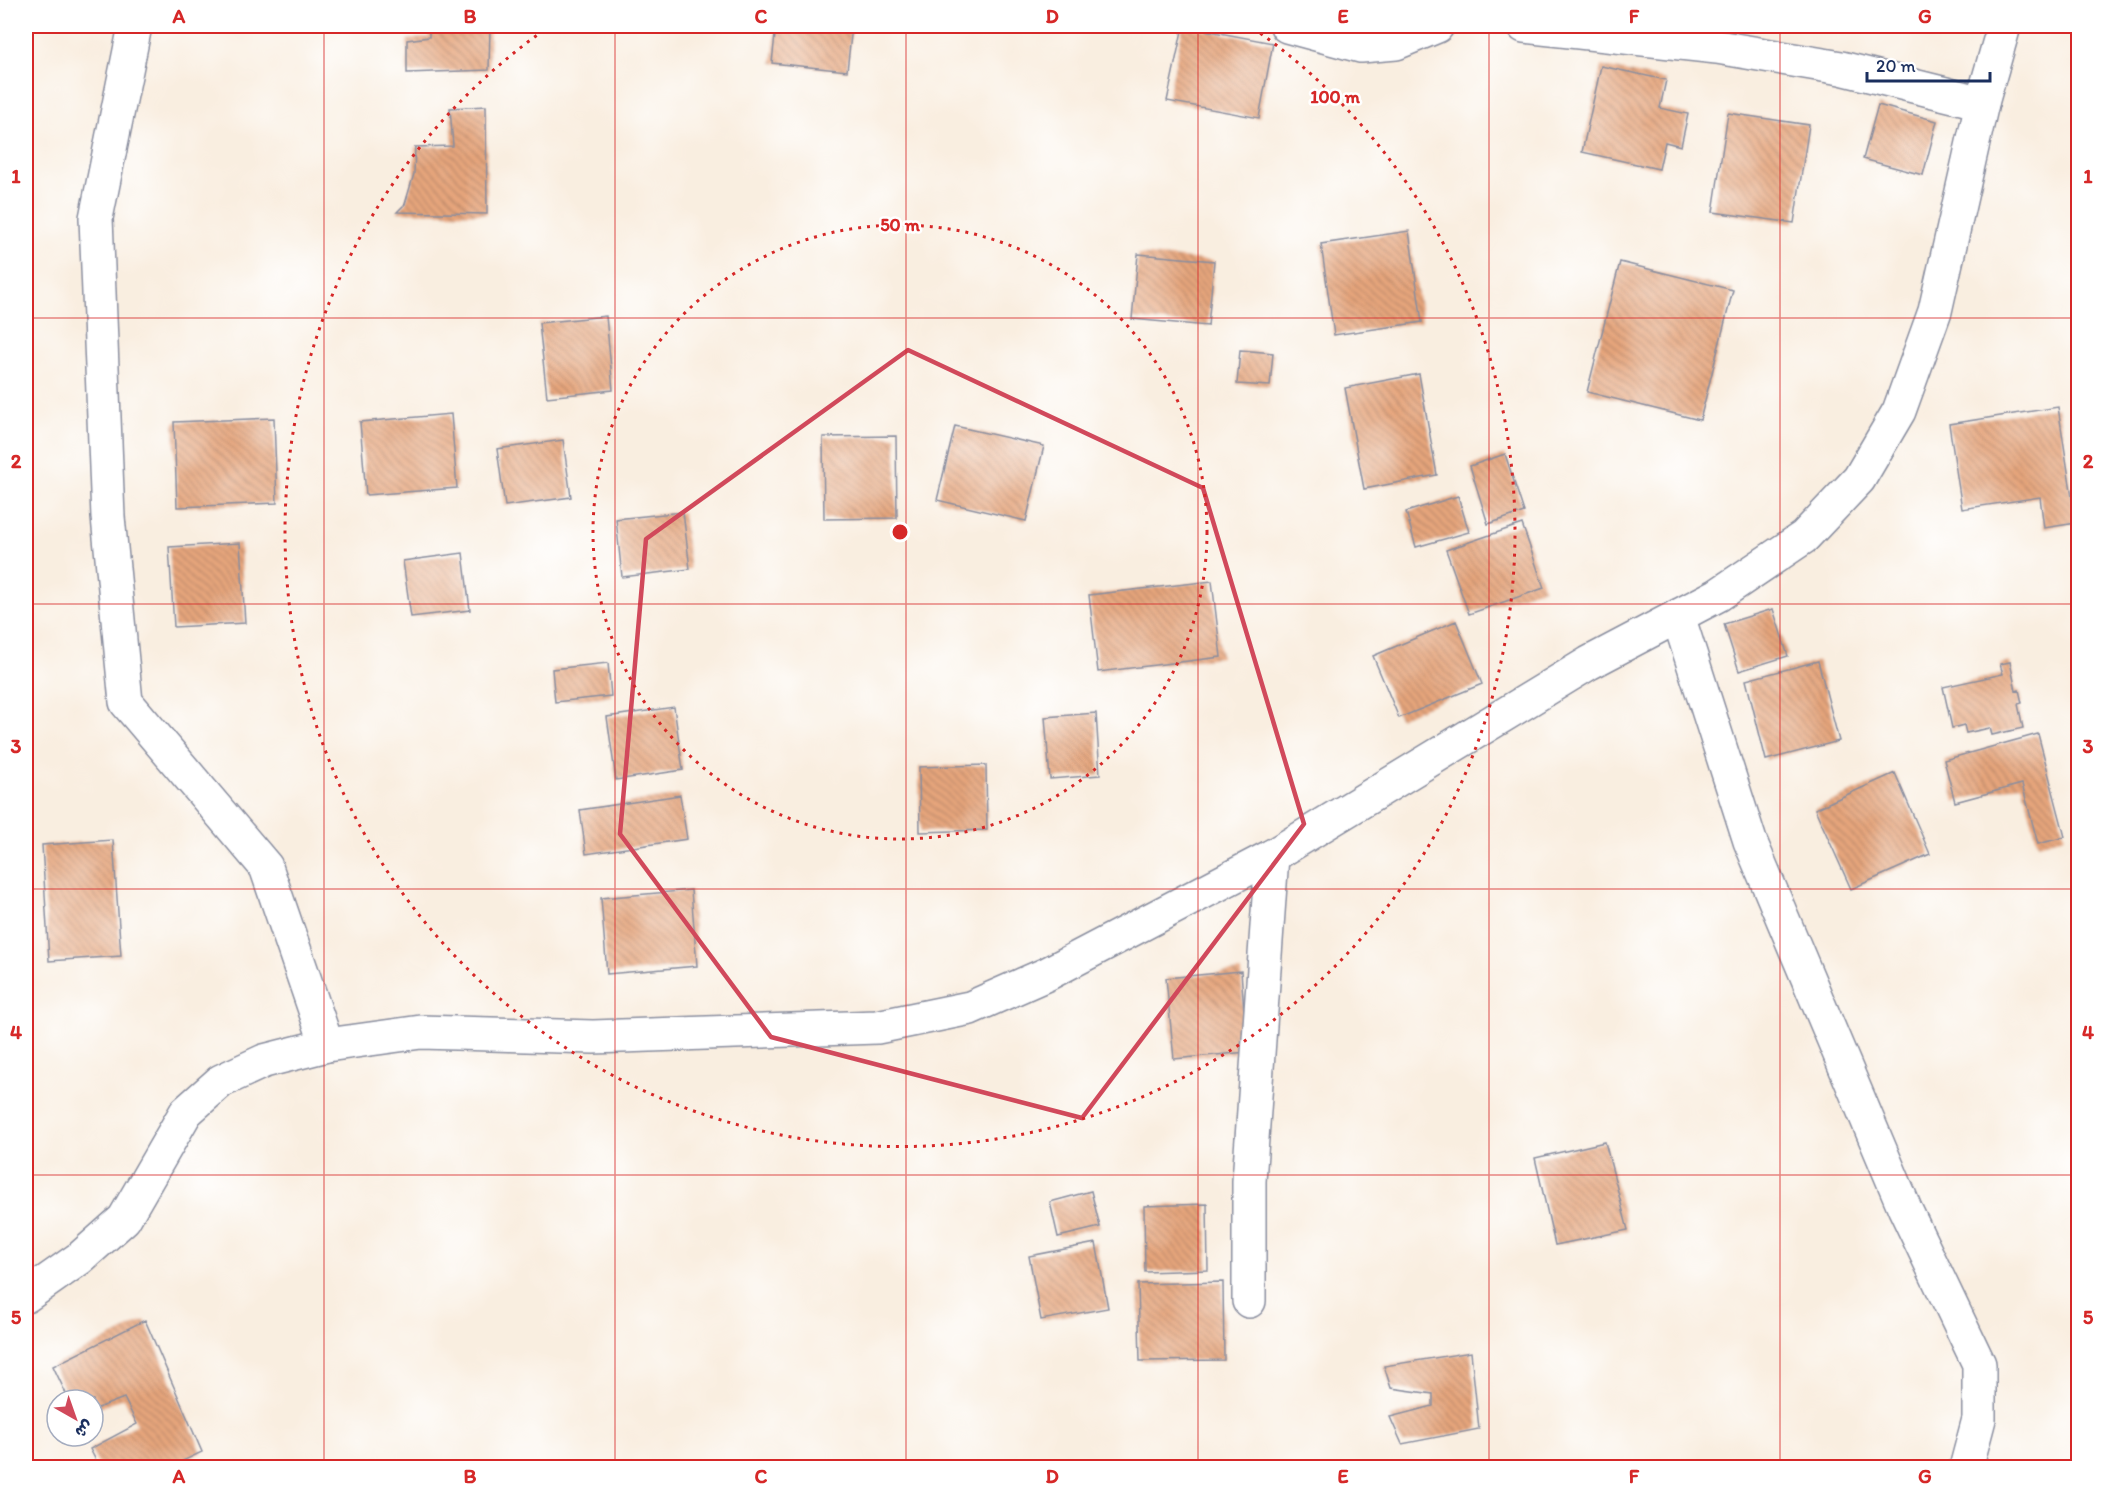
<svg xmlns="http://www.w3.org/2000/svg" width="2104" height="1493" font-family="Itim,'Playpen Sans Arabic',sans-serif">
<defs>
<pattern id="building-back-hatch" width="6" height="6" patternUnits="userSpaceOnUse" patternTransform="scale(1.5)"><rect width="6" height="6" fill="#e6a57c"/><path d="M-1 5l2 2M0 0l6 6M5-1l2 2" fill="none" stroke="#ba8769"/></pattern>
</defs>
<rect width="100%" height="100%" fill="#fff"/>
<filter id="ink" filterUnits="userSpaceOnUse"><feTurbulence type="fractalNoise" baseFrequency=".0167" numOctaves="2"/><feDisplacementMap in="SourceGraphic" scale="12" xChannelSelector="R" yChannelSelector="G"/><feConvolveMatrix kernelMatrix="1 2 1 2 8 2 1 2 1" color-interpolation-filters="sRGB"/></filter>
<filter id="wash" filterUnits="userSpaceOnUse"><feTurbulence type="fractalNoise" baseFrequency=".008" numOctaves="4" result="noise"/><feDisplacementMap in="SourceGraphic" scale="24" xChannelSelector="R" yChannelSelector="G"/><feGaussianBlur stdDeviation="1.35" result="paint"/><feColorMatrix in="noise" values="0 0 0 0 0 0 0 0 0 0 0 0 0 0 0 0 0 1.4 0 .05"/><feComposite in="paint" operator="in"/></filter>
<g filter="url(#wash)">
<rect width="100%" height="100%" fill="#f9eee0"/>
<g id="blocks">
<path fill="url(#building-back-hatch)" d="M429 26H490L489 70 407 73V40L429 37Z
M776 26H852L847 71 772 63Z
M1183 26 1273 43 1259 118 1167 101Z
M1601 66 1666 80 1660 108 1688 114 1681 146 1665 142 1659 169 1582 152Z
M1878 105 1937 121 1923 175 1863 159Z
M486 106 487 214 397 212 405 204 414 174 415 147 453 146 450 108Z
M1728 113 1809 125 1794 223 1713 212Z
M1409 231 1422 322 1334 335 1321 244Z
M1138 254 1214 261 1208 326 1132 319Z
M1620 262 1733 290 1700 420 1587 392Z
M606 316 613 390 547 397 539 323Z
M1240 350 1273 353 1270 386 1237 384Z
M1419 374 1437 475 1364 489 1345 388Z
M2058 407 2076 523 2044 528 2040 497 1962 509 1949 424Z
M451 414 457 488 366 495 360 422Z
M274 418 277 503 177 507 174 422Z
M955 426 1044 446 1026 521 937 500Z
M896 436 897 518 824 519 823 437Z
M563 440 571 497 505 506 497 449Z
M1505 454 1524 512 1488 524 1470 466Z
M1458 496 1469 532 1416 547 1406 512Z
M683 512 690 569 622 577 616 519Z
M1522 524 1544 588 1469 614 1446 550Z
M240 543 245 623 174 627 169 547Z
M463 553 470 610 411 617 403 561Z
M1212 581 1221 657 1098 672 1089 595Z
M1773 609 1788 656 1739 671 1724 624Z
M1456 621 1482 684 1399 718 1373 656Z
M1818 661 1839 741 1766 760 1746 680Z
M2010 662 2016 691 2019 690 2022 703 2018 704 2023 728 1992 735 1990 728 1966 733 1964 725 1952 728 1943 687 2003 674 2000 664Z
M608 663 611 696 555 702 552 669Z
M674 707 683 770 616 780 607 717Z
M1096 713 1100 775 1050 779 1045 717Z
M2038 734 2065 837 2038 844 2022 784 1955 802 1944 760Z
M986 765 987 830 920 832 919 767Z
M1895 773 1930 854 1851 889 1815 809Z
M680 795 687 839 586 854 580 810Z
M113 840 121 956 49 961 42 845Z
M691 890 697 966 607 974 601 898Z
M1241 971 1247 1052 1174 1059 1166 978Z
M1605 1142 1628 1230 1555 1245 1535 1158Z
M1091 1191 1100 1227 1058 1237 1050 1202Z
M1207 1204 1208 1270 1145 1272 1144 1206Z
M1096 1243 1108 1308 1041 1320 1029 1256Z
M1223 1282 1224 1360 1140 1361 1138 1284Z
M145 1320 202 1452 168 1468H100L90 1449 137 1424 124 1398 93 1410V1400H69L53 1366Z
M1471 1352 1479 1429 1402 1444 1390 1417 1433 1406V1394L1391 1388 1384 1366Z"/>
</g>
</g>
<g filter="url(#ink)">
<use href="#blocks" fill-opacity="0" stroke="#8a8e9f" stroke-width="1.5"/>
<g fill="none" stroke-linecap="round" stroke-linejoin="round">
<defs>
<path id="street" d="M135 26 96 218 108 517 126 702 266 867 327 1045
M1287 26 1361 46 1396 43 1437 26
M1524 26 1717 47 1841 68 1982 103
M1678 616 1750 841 1905 1209 1979 1364V1419L1966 1468
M1249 1301V1181L1272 856"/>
<path id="secondary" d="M26 1296 80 1258 124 1219 186 1112 221 1081 264 1061 327 1045 421 1032 593 1037 877 1027 970 1008 1047 974 1272 856 1589 663 1718 595 1804 537 1859 479 1899 411 1935 311 1982 103 2004 26"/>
</defs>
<use href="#street" stroke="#8a8e9f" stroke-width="36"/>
<use href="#secondary" stroke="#8a8e9f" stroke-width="36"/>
<use href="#street" stroke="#fff" stroke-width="33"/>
<use href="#secondary" stroke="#fff" stroke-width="33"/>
</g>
</g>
<path fill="none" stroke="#d1495b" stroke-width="4.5" stroke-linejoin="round" d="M908 350 1203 488 1304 824 1082 1118 771 1037 620 834 646 539Z"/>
<path fill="none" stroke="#d62828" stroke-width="1.5" stroke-opacity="0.55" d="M324 26V1468M615 26V1468M906 26V1468M1198 26V1468M1489 26V1468M1780 26V1468M26 318H2078M26 604H2078M26 889H2078M26 1175H2078"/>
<g fill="none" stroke="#d62828" stroke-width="3" stroke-dasharray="3 6">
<circle cx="900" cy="532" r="307"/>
<path d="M1253 28A615 615 0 1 1 547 28"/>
</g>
<circle cx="900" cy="532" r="9" fill="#d62828" stroke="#fff" stroke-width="3"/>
<g font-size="18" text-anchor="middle" font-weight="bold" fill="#d62828" stroke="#fff" stroke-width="5" stroke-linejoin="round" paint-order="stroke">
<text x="1335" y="103">100 m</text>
<text x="900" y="231">50 m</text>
</g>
<rect width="2104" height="1493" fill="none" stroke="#fff" stroke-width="66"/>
<g transform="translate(75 1418) rotate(140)"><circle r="28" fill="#ffffff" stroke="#a4acbf" stroke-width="1.5"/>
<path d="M0-4.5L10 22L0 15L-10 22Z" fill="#d1495b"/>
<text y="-9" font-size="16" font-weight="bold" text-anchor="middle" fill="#1b2f5e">ش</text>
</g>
<path d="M1867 72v9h123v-9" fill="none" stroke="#1b2f5e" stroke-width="3"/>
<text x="1876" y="72" font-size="18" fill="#1b2f5e" stroke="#ffffff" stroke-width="4.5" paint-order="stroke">20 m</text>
<rect x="33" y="33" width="2038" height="1427" fill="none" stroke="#d62828" stroke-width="2"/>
<g font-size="20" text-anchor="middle" font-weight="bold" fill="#d62828">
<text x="179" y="23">A</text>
<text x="470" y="23">B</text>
<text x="761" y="23">C</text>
<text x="1052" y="23">D</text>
<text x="1343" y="23">E</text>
<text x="1634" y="23">F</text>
<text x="1925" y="23">G</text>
<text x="16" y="183">1</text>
<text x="2088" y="183">1</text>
<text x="16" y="468">2</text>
<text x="2088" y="468">2</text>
<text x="16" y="753">3</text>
<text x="2088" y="753">3</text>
<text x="16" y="1039">4</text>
<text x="2088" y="1039">4</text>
<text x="16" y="1324">5</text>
<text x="2088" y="1324">5</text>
<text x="179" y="1483">A</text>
<text x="470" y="1483">B</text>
<text x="761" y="1483">C</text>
<text x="1052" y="1483">D</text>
<text x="1343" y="1483">E</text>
<text x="1634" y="1483">F</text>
<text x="1925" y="1483">G</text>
</g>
</svg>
